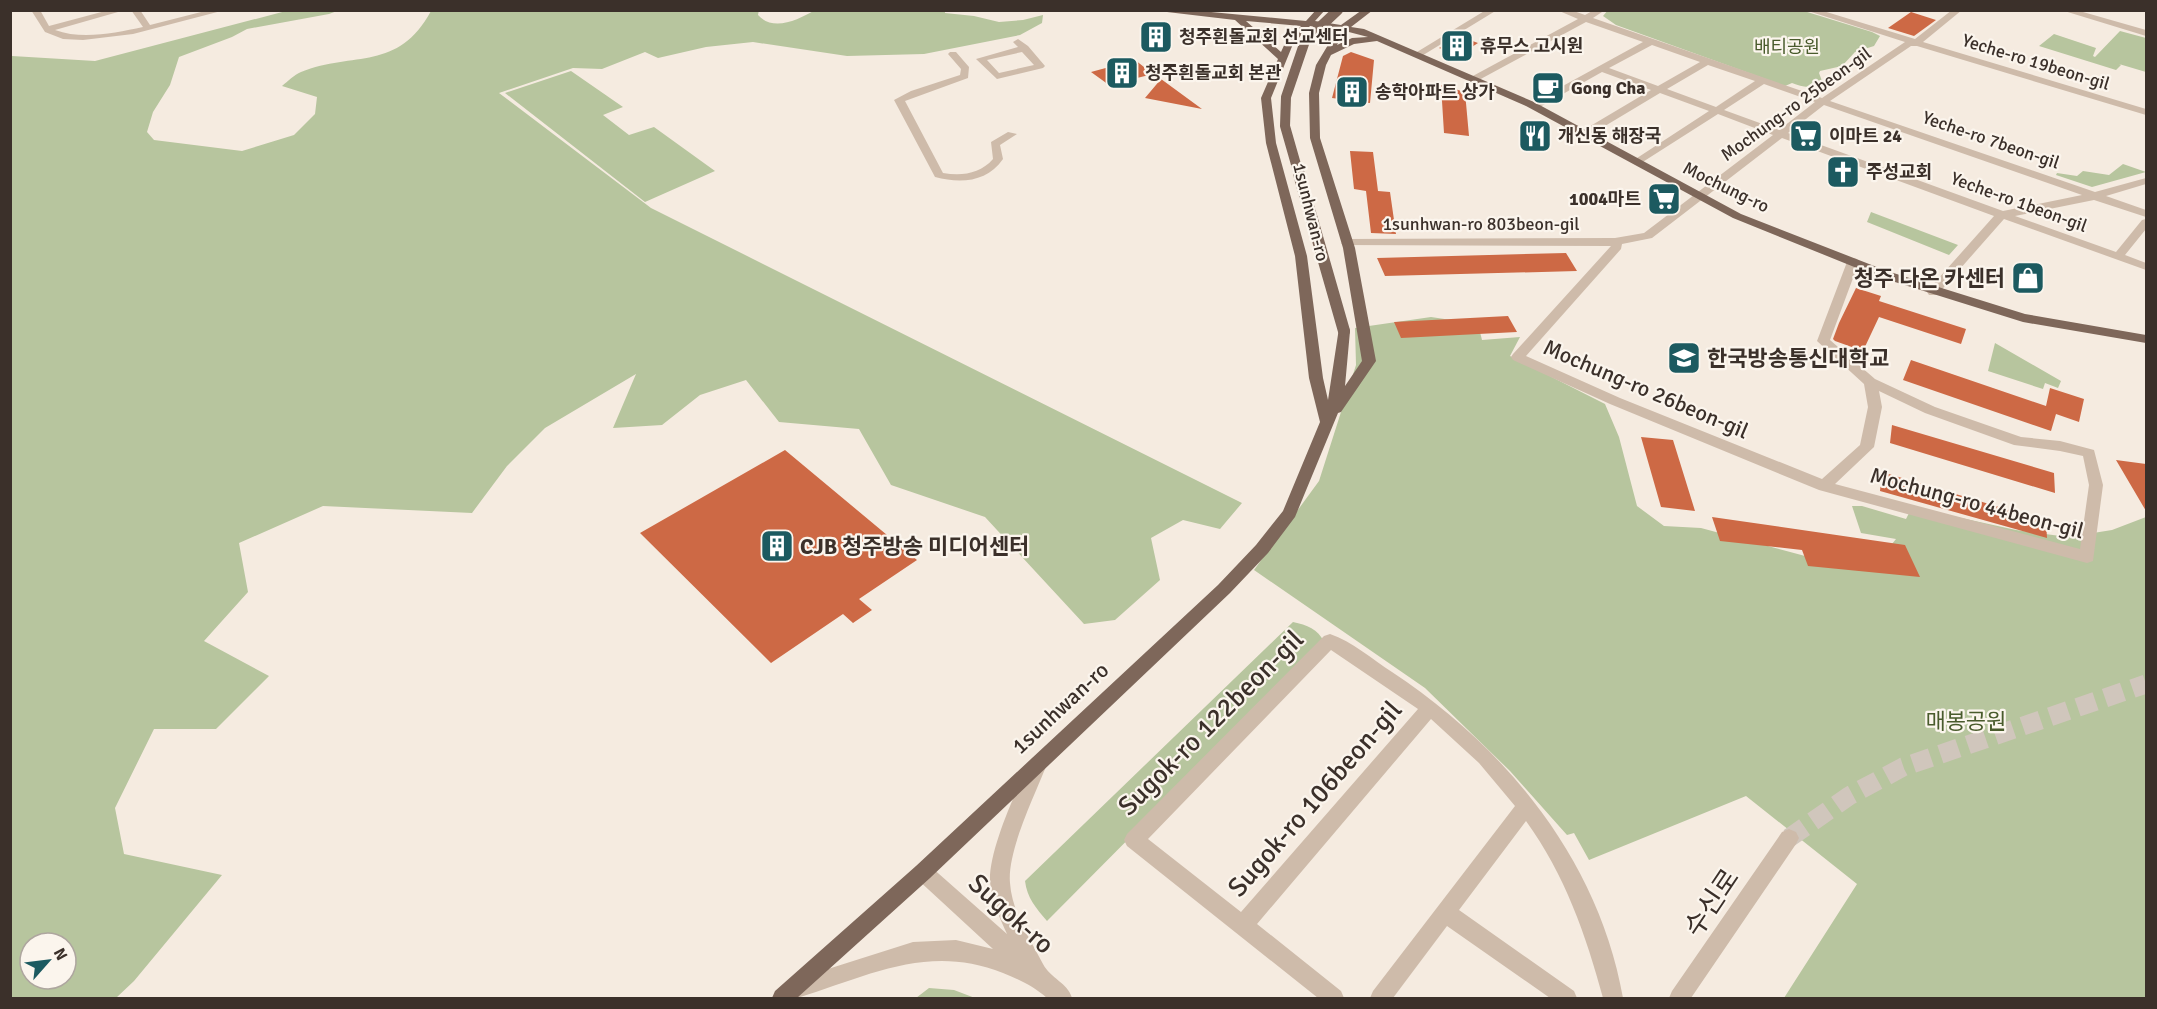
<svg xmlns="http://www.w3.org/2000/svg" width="2157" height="1009" font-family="Signika,'Noto Sans KR',sans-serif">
<rect width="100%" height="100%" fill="#f5ebe0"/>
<path fill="#b7c59e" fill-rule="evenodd" d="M759 10 758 15C773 32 798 20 815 10L945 11V13L974 16 999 22 1023 20 1043 15 1042 23 1020 35 924 54 847 56 753 42 706 47 658 58 645 52 602 69 573 68 499 93 651 208 1242 503 1220 529 1183 520 1151 538 1160 580 1115 620 1084 624 985 517 891 485 859 429 779 422 746 380 700 395 662 425 613 428 636 374 545 428 507 466 472 513 323 506 239 543 248 592 204 641 269 676 216 729H154L115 808 124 854 222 875 134 981 116 998H11V53L12 56 95 61 286 11H337L329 14 247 29 232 37 179 57 170 85 153 112 147 132 154 140 242 151 294 135 315 114 317 97 282 86C288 81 294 75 301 72 354 51 398 72 431 11ZM30 943H66V979H30Z
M1608 10 1804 11 1872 32 1880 36 1874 46 1855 52 1842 66 1820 71 1819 73 1822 81C1812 90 1803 87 1792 83L1785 86 1616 25 1603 16Z
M2120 31 2146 38V72L2119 64 2121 65 2116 70 2039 46 2054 34 2096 48 2093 56 2095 57Z
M571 71 623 107 603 115 629 135 654 127 715 171 645 202 505 93Z
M2123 164 2146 172 2092 187 2056 175 2057 173 2077 176 2083 171 2109 175Z
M1871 212 1958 245 1949 255 1867 222Z
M1431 317 1478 324 1482 340 1520 337 1510 356 1605 404 1619 437 1637 506 1664 526 1701 528 1820 560 1875 565 1896 539 1861 533 1852 506H1862L1906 519 1909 513 1925 510 2016 530 2068 537 2112 530 2146 517V998H1784L1857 884 1746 796 1589 860 1574 833 1567 835 1510 771 1425 688 1254 570 1319 481 1356 365 1355 328Z
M1995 343 2061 381 2058 388 2045 383 2043 389 1988 371Z
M1293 622C1307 625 1318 629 1324 642L1047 921C1036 908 1027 898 1025 881Z
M929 988 954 990 975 998H916Z"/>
<path fill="#cd6945" d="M1911 12 1936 20 1914 36 1888 28Z
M1459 36 1478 43 1458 56 1439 48Z
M1351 52 1374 60 1370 103 1332 98 1343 56Z
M1135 60 1153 74 1109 85 1091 72Z
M1161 79 1202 109 1145 98Z
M1441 85 1465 92 1469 136 1444 133Z
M1350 151 1373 152 1378 191 1390 192 1396 234 1371 233 1366 191 1354 189Z
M1566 253 1577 271 1385 276 1377 258Z
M1856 288 1881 296 1879 301 1966 329 1961 344 1879 317 1863 351 1835 341 1833 339 1839 323Z
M1508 316 1517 332 1401 338 1394 322Z
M1911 360 2046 406 2050 388 2084 399 2079 422 2056 414 2051 431 1903 380Z
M1892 425 2054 473 2055 493 1890 443Z
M1641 437 1673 440 1695 511 1661 507Z
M785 450 917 560 859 599 872 610 853 623 843 614 771 663 640 533Z
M2116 460 2146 464V511Z
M1882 472 2046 521 2047 538 1880 491Z
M1712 517 1905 545 1920 577 1808 566 1802 550 1720 541Z"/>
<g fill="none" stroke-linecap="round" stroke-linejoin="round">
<path stroke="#d0c6bc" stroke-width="19" stroke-dasharray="19 10" stroke-linecap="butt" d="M1789 838 1849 796 1903 767 2146 684"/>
<path fill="#cebbaa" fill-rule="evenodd" d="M31 10H40L49 26 109 10H125L55 30C82 40 115 33 143 27L131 10H140L150 25 209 10H225L133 34 83 40 63 39 45 32Z
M1486 10H1497L1420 57 1412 55Z
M1557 10H1571L1585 15 1594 10H1605L1593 18 1822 98 1905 42 1805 10H1820L1915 39 1952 10H1962L1923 42 2146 109V115L1917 46H1911L1830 101 2095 192 2146 178V184L2106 196 2146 210V217L2094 200 2015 216 2116 252 2142 220 2146 219V229L2125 255 2146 263V270L2004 219 1937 295H1929L1927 292 1929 289 1994 216 1782 138 1652 238 1622 244 1621 249 1526 356 1620 398 1822 479 1860 445 1868 407 1864 384 1817 341 1847 262 1853 258 1857 259 1859 262 1830 340 1875 379 1935 407 2021 437 2060 441 2094 450 2103 485 2093 561 2087 563 1819 490 1610 404 1513 360 1511 357 1513 354 1611 246 1343 245 1341 243 1347 239 1615 238 1644 233 1773 135 1718 114 1638 165 1634 164V160L1709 111 1660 93 1590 135H1582V131L1651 90 1602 72 1538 108H1530V104L1643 42 1586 22 1477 81H1471V77L1578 19ZM1652 45 1700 62 1658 86 1609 68ZM1708 65 1755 81 1716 107 1667 89ZM1764 84 1815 102 1779 130 1724 110ZM1824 105 2082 195 2003 211 1788 133ZM1879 391 1925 413 2014 445 2060 451 2083 456 2089 485 2080 549 1835 484 1874 447 1882 407Z
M2061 10H2076L2146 30V36Z
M1018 39 1028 46 1045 66 1043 68 997 79 976 59 1018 47 1013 42ZM1022 52 1034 65 999 73 987 60Z
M950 52H956L969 67 968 78 905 101 943 173C962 176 980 174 993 159L991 142 1008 132 1017 134 1000 145 1003 159C987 182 961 184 935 177L894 100 911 91 960 75 961 69 948 54Z
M1330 634C1352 641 1373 660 1392 672 1506 747 1599 861 1623 998H1603C1586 935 1565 875 1526 821L1459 910 1574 991 1577 998H1550L1447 926 1393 998H1370L1373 991 1515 806 1479 763 1431 719 1257 924 1341 991 1344 998H1318L1127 846 1124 840 1127 834 1324 636ZM1331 650 1418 709 1241 912 1148 839Z
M1038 756 1044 758 1047 764C1035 795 1007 851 1010 883 1012 912 1030 939 1043 964 1050 978 1068 983 1072 998H1047C1033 986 1020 980 1003 973 928 943 869 976 797 998L787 996 783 989 787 982 913 942 956 940 993 949 916 878 913 872 916 866 923 863 930 866 1007 934C1000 918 991 900 990 881 989 849 1017 788 1032 758Z
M1789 829 1796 832 1799 838 1796 844 1691 998H1669L1672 991 1782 832Z"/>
<path fill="#7e675a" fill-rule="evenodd" d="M1150 10H1190L1306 21 1316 10H1325L1315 21 1341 25 1362 10H1373L1351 27 1364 29 1534 102 1741 214 1887 271 2025 314 2146 335V343L2023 322 1879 277 1733 218 1526 106 1377 41 1354 44 1331 55 1326 65 1319 93 1320 138 1355 248 1376 361 1341 412 1338 413 1295 517 1268 553 1230 593 930 878 797 998H772L775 991 916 866 1218 585 1256 545 1283 511 1320 422 1309 378 1295 256 1266 143 1261 98 1278 59 1235 20ZM1246 21 1301 26 1286 41 1281 52ZM1310 26 1337 30 1316 65 1309 93 1310 138 1343 248 1362 361 1345 386 1350 331 1349 328H1339L1328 400 1323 378 1307 256 1276 143 1271 98 1293 44ZM1345 31 1368 37 1352 38 1337 45Z"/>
<path stroke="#7e675a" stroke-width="10" d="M1299 175 1285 126 1286 97 1305 41 1338 10"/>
<path stroke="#7e675a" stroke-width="12" d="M1299 174 1344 331"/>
</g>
<defs>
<symbol id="building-square" viewBox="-11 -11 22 22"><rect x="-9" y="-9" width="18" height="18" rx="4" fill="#1c5a60" stroke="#fbf5ed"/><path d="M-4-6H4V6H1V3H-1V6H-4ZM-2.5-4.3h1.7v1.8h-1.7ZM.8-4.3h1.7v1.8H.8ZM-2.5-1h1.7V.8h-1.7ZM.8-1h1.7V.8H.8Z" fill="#fff"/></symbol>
<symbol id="cafe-square" viewBox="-11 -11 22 22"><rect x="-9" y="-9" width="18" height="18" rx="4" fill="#1c5a60" stroke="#fbf5ed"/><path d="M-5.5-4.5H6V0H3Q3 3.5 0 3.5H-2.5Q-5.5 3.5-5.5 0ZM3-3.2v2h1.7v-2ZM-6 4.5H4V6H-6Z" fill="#fff"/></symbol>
<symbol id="restaurant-square" viewBox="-11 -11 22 22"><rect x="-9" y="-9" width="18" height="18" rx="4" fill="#1c5a60" stroke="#fbf5ed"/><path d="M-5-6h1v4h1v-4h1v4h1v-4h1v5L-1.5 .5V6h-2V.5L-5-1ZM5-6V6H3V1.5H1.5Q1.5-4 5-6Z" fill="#fff"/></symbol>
<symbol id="supermarket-square" viewBox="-11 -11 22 22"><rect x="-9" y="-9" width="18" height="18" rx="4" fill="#1c5a60" stroke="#fbf5ed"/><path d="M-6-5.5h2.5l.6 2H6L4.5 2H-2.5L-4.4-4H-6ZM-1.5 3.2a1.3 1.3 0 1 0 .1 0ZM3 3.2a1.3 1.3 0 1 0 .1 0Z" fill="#fff"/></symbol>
<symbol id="church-square" viewBox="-11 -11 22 22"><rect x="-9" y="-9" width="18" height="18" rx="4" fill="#1c5a60" stroke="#fbf5ed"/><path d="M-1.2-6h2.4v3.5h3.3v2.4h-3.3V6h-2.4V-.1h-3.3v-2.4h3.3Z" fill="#fff"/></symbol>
<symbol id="shop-square" viewBox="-11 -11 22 22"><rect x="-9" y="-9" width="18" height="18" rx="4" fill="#1c5a60" stroke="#fbf5ed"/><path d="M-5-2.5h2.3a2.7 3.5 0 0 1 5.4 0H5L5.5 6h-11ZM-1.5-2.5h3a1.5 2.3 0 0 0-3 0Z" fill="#fff"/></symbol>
<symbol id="university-square" viewBox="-11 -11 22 22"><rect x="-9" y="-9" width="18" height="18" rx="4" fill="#1c5a60" stroke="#fbf5ed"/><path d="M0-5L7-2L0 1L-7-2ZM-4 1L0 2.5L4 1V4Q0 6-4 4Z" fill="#fff"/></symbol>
</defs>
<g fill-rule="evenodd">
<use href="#building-square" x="1137" y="18" width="38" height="38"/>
<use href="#building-square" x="1438" y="27" width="38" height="38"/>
<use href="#building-square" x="1103" y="54" width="38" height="38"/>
<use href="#cafe-square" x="1529" y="69" width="38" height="38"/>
<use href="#building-square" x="1333" y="73" width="38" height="38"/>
<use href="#restaurant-square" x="1516" y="117" width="38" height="38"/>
<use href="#supermarket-square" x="1787" y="117" width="38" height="38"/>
<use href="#church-square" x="1824" y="153" width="38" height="38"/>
<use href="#supermarket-square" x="1645" y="180" width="38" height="38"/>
<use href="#shop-square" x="2009" y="259" width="38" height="38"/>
<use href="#university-square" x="1665" y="339" width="38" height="38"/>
<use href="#building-square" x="758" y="527" width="38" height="38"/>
</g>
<g text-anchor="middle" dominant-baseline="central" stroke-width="4.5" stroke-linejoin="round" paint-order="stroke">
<g font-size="18" font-weight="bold" fill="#3b302a" stroke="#fbf5ed" text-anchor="start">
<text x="1179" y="37">청주흰돌교회 선교센터</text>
<text x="1480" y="46">휴무스 고시원</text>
<text x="1145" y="73">청주흰돌교회 본관</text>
<text x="1571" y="88">Gong Cha</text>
<text x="1375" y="92">송학아파트 상가</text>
<text x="1558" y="136">개신동 해장국</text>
<text x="1829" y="136">이마트 24</text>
<text x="1866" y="172">주성교회</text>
<text x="1641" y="199" text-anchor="end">1004마트</text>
</g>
<g font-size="18" fill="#495b2c" stroke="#fbf5ed">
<text x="1787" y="47">배티공원</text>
</g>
<g font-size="18" fill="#3b302a" stroke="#fbf5ed">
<text transform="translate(2036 62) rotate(17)">Yeche-ro 19beon-gil</text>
<text transform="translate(1796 104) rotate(-36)">Mochung-ro 25beon-gil</text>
<text transform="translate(1991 140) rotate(19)">Yeche-ro 7beon-gil</text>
<text transform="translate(1726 187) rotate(26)">Mochung-ro</text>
<text transform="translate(2019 202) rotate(20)">Yeche-ro 1beon-gil</text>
<text transform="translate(1311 212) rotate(76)">1sunhwan-ro</text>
<text x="1481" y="224">1sunhwan-ro 803beon-gil</text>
</g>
<g font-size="22" font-weight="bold" fill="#3b302a" stroke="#fbf5ed" text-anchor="start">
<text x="2005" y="278" text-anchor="end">청주 다온 카센터</text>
<text x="1707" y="358">한국방송통신대학교</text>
<text x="800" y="546">CJB 청주방송 미디어센터</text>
</g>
<g font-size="22" fill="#3b302a" stroke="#fbf5ed">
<text transform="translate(1646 389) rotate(23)">Mochung-ro 26beon-gil</text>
<text transform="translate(1977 503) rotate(15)">Mochung-ro 44beon-gil</text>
<text transform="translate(1060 708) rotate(-43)">1sunhwan-ro</text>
</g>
<g font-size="22" fill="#495b2c" stroke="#fbf5ed">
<text x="1966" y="721">매봉공원</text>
</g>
<g font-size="27" fill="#3b302a" stroke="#fbf5ed">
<text transform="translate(1211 723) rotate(-45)">Sugok-ro 122beon-gil</text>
<text transform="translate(1315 799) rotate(-49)">Sugok-ro 106beon-gil</text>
<text transform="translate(1712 903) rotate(-56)">수신로</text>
<text transform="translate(1011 914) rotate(42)">Sugok-ro</text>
</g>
</g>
<rect width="2157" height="1009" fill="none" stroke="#3b302a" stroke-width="24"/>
<g transform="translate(48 961) rotate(62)"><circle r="28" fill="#fbf5ed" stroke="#aea69f" stroke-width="1.5"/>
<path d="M0-4.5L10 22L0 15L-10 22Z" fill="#1c5a60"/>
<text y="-9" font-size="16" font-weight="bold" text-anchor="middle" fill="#3b302a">N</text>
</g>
</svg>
